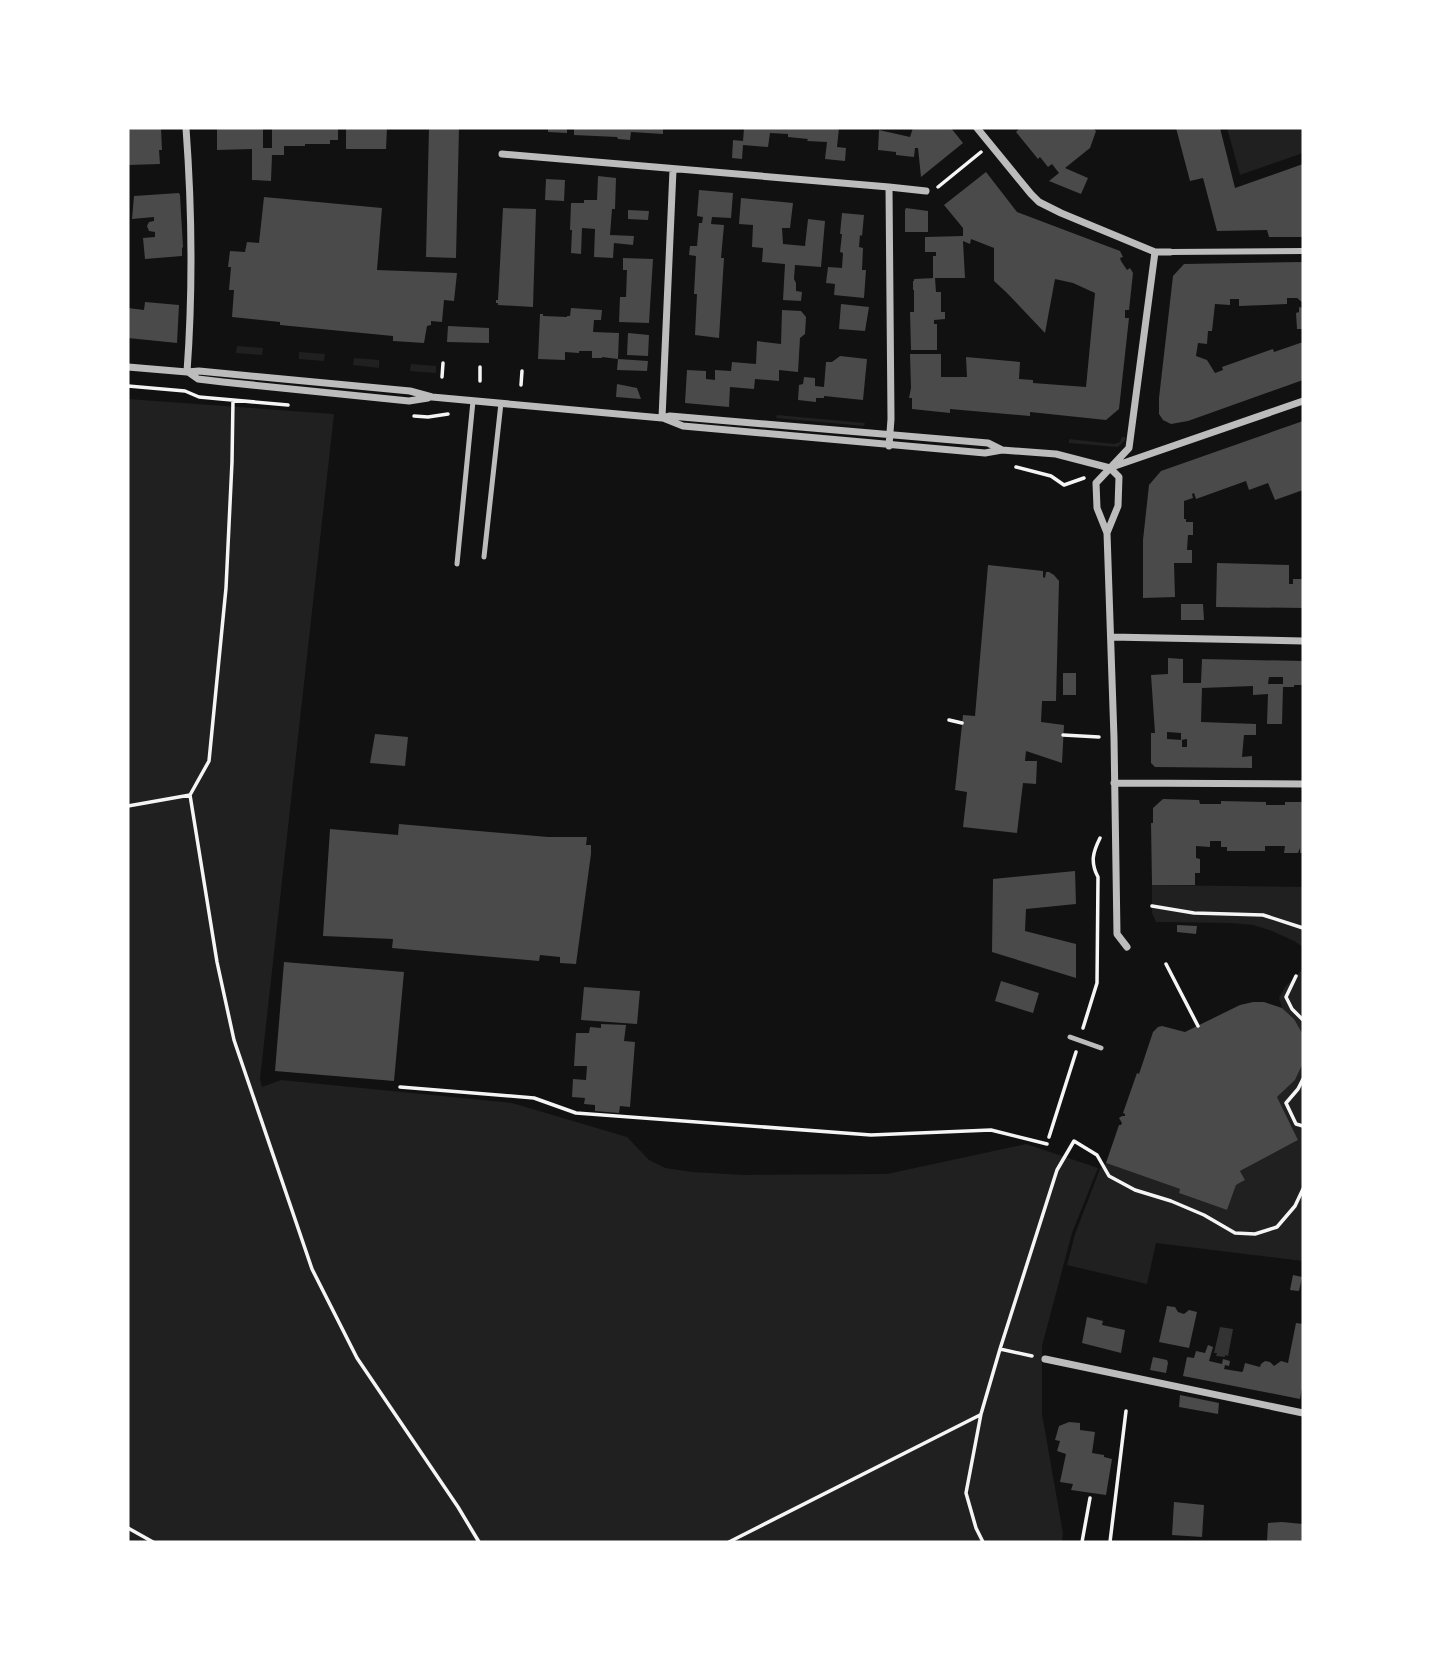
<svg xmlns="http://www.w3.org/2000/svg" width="1431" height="1670" font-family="Spectral,serif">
<rect width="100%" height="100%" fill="#111"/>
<path fill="#202020" d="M1227 128H1303V153L1240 175Z
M237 346 263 348 262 355 236 353Z
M299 352 325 354 324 361 299 359Z
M354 358 379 360V368L353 365Z
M411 364 436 366V373L410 371Z
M128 399 334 414 260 1079 262 1087 281 1080 512 1103 627 1137 649 1160 665 1168 692 1172 744 1175 887 1174 1026 1144 1098 1168 1072 1233 1042 1346V1414L1063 1533 1062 1542H128Z
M777 415 865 423 864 426 776 418Z
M1122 437H1125V440L1118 447 1069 443V439L1114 444 1120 442Z
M1152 885 1303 887V947L1294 941 1272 931 1253 925 1230 923 1156 922 1152 913Z
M1303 969V1038L1294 1019 1282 1008 1279 998 1285 987Z
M1303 1063V1261L1156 1243 1147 1284 1067 1265 1075 1234 1100 1169 1106 1163 1180 1189 1179 1193 1227 1210 1236 1185 1245 1180 1240 1171 1298 1140 1277 1097 1295 1080Z"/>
<path fill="#333" d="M1220 1327 1233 1329 1228 1356 1225 1355V1357L1216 1356 1217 1353H1214Z"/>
<path fill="#4a4a4a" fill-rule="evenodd" d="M128 128H161L162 150H159L160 164 128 165Z
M217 128H263V148H272V128H338V140H330V144H305V146H284V155H272L271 181 252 180V149L217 150Z
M346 128H387L386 149H346Z
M429 128H459L456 258 426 257Z
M548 128H567V133L548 132Z
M574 128H663V134L631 132 630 140 618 139 617 137 574 135Z
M744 128 770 129V128H839L837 147 846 148 845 161 825 159 827 142 807 141 808 139 788 137V134L770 133 768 147 743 145 742 159 732 158 733 140 743 141Z
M913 128H951L963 143 921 177 918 148H915L914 157 896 155V152L878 150 879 130 910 137Z
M1020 128H1093L1096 131 1090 148 1065 168 1088 178 1081 194 1049 181 1059 173 1052 164 1048 167 1040 157 1038 159 1016 132Z
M1176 128H1220L1235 188 1303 164V237H1269L1267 230 1217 231 1203 178 1190 181Z
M986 172 1017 212 1120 251 1123 257 1120 258 1121 261 1127 270 1130 268 1133 273 1129 310H1125V318H1129L1119 409 1106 420 1030 412V416L950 409V413L912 409V398H909L911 388 910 354H941V377H967L966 357 1020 362 1019 379 1033 380V383L1086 387 1095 293 1073 283 1055 279 1045 333 1007 293 994 281V248L971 239 970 244 963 241 965 278H933V256H936V252H925V237L963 236V228L944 205Z
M598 176 616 178 615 209H612L610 235 634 236 633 245 614 243 613 258 594 257 595 229 582 228 581 254 571 253 572 230H570L571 203H584V200H597Z
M546 179 565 180 564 201 545 200Z
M699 190 733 193 731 218 712 217 711 224 724 225 721 258H724L719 338 695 335 697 294H694L696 256 689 255 690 246H697L699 223H702L703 217 697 216Z
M179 193 180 195 183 247 182 248V256L145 259 143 238 155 237V232L149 231 147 226 149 222 154 221V217L132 219 134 196Z
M264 197 382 208 377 270 457 273 454 301 444 300 442 322 431 321V325L427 326 424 343 393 341V336L280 325V322L232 317 234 290H229L231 267H228L230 251 245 252 247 242 259 243Z
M741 198 793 203 790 228H782L783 244 805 246 808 219 825 221 821 267 795 265 794 279 796 283V291L802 292 801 301 783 300 785 264 762 262 763 248 752 247 753 225 739 224Z
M503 208 536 209 533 307 498 305V303H496V300H498Z
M906 208 928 211V232H905V210Z
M628 210 649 211 648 220 628 219Z
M842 213 864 215 862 236 860 235 859 247 863 248 862 270H866L864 298 834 295 835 284 826 283 828 267 842 268 843 253 840 252 842 234H840Z
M623 258 653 259 649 323 619 322 620 297H626L627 270H623Z
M1303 262V303L1297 298H1287V304L1239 306V299H1230V305L1215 304 1212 331H1208L1207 344 1198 343 1196 356 1207 360 1215 373 1223 370 1222 367 1273 349 1274 352 1303 342V380L1188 421 1171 424 1163 420 1159 414V398L1173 276 1184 264Z
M935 278 936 292H941V312H945V319L934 320V324H937V350H911L910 312H914V290H913V281H914V279Z
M145 302 179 305 177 343 128 338V308L144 310Z
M841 304 869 307 865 331 839 329Z
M1299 307 1303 308V329H1297L1296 313 1299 312Z
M571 308 602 310 601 320H594L593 332 619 333 618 359 602 357V358H592V351H579V353L565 352V360L538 359 540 314H543V316L567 317V316H570Z
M782 310 801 311 806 317 805 334 800 338 798 372 779 370V381L755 379 754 389 730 387 729 407 685 403 687 370 706 371V379L715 380V370L731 371 732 362 756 364 757 341 781 344Z
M448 326 489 328V343L447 342Z
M628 333 649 335 648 356 627 355Z
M840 356 867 359 863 400 824 396V398H816V402L798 400 799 385 803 384 804 377 815 378V386L824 387 826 362H832Z
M618 359 648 361 647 371 617 370Z
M617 384 637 388 641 399 616 397Z
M1303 421V490L1275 500 1268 483 1249 490 1246 481 1196 499 1194 493 1192 494 1193 498 1184 501V519H1186V522H1193V535H1188L1187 550H1192V563H1174L1175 597 1143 598V540L1149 485 1161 471Z
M1217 563 1289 565V584H1293V579H1303V608L1216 607Z
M988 565 1043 571V577L1045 578 1046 572H1049L1054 575 1059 581 1056 701H1042L1041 722 1064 725 1062 763 1026 751 1025 761H1037L1036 784 1023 783 1017 833 963 827 967 792 955 790 963 715 975 716Z
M1181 604H1203L1204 620H1181Z
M1168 658 1183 659V683H1201L1202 659 1303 661V685H1294V687H1283L1282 724H1267L1268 694 1253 695V686L1202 688 1201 722 1256 724V735H1244L1242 757 1252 756V768L1155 767 1151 763V733H1155L1151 675 1168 674ZM1269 677H1283V684H1268ZM1167 732 1181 733V740L1187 739V747H1182V740L1167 739Z
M1063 673H1076V695H1063Z
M375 734 408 737 405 766 370 763Z
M1163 799 1199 800 1200 804H1221V801L1266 802V805H1285V802H1303V853H1300V848L1298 853H1284L1285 846H1265V851H1227V847H1221V841H1210V847L1196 846V858L1200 859V873H1195V885H1152L1151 823H1153V808Z
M399 824 548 837H587L586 845H591V854L576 964 560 963V957L540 955 539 961 392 948 393 939 323 936 330 829 398 835Z
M1075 871 1076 904 1026 909 1025 931 1076 944V978L992 952 993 879Z
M1177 925 1197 926 1196 934 1177 932Z
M284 962 404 972 394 1081 275 1071Z
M1001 981 1039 993 1033 1013 995 1001Z
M584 987 640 991 637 1024 581 1020Z
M1253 1002H1264L1282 1008 1294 1019 1302 1033 1303 1063 1295 1080 1277 1097 1298 1140 1240 1171 1245 1180 1236 1185 1227 1210 1179 1193 1180 1189 1106 1163 1119 1125H1121L1122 1123 1119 1118 1122 1116H1125V1114L1123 1113 1137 1073 1139 1074 1153 1032 1158 1027 1162 1026 1185 1032 1240 1005Z
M601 1024 626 1025 624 1041 635 1042 630 1107 620 1106 619 1113 595 1111V1105L584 1104 585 1098 572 1097 573 1079 586 1080 587 1066H574L576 1033H589L590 1027 601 1028Z
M1293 1275 1302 1277 1299 1291 1290 1290Z
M1167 1306 1175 1307 1178 1312 1184 1314 1189 1310 1197 1312 1189 1348 1159 1342Z
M1087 1317 1103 1321 1102 1325 1125 1330 1121 1353 1082 1343Z
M1296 1323 1303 1324V1382L1300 1399 1183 1376 1187 1357 1194 1358 1196 1351 1205 1353 1208 1345 1213 1347 1209 1361 1222 1364 1223 1359 1230 1361 1229 1366 1225 1365 1224 1369 1242 1372 1243 1371 1245 1363 1260 1367 1261 1364 1265 1361 1270 1362 1274 1366 1281 1361 1288 1363Z
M1153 1357 1167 1360 1168 1363 1166 1373 1150 1370Z
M1180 1395 1219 1403 1218 1414 1179 1407Z
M1069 1422 1080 1423V1430L1095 1432 1092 1453 1104 1455V1457L1112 1459 1106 1495 1071 1490 1073 1484 1060 1482 1066 1454 1057 1451 1060 1441 1055 1440 1059 1426Z
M1174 1502 1204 1505 1202 1537 1172 1535Z
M1282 1522 1303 1524V1542H1267L1268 1523Z"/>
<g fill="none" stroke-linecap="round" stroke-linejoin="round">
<path stroke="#f5f5f5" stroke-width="3.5" d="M938 187 981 152
M442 377 443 363
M480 381V367
M521 385 522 371
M128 386 185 391 199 397 288 405
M233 400 232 462 226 588 209 761 190 795 217 962 234 1040 312 1269 357 1358 458 1507 479 1542
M414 416 428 417 448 414
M1016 467 1051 476 1064 485 1084 478
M949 720 962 723
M1063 735 1099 737
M128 806 190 795
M1152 906 1194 913 1263 915 1303 928
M1166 964 1198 1026
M1296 976 1286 997 1292 1009 1303 1020
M1083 1028 1097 983 1098 877C1090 862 1093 852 1100 838
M1303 1079 1298 1089 1286 1103 1296 1124 1303 1126
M400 1087 534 1098 576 1113 871 1135 991 1130 1047 1144
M1049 1137 1076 1052
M1000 1349 1032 1356
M128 1528 153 1542
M729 1542 980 1415
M983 1542 976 1528 966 1493 981 1414 1000 1349 1057 1170 1074 1141 1097 1155 1109 1176 1135 1190 1171 1201 1204 1215 1235 1233 1255 1234 1277 1227 1295 1206 1303 1189
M1082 1542 1090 1498
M1110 1542 1126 1411"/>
<path stroke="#bcbcbc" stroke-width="5" d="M484 557 501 403
M457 564 473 401
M1070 1037 1101 1048"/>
<path stroke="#bcbcbc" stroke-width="6" d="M1170 252 1303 251"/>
<path stroke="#bcbcbc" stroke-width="7" d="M186 128C192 209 193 290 187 372
M977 128 1031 194 1039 202 1061 213 1155 252H1170
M502 154 889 187 891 419 889 446
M889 187 926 191
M128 367 187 372 199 371 410 391 432 397 662 418 670 416 988 443 1002 450
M188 372 198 379 223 382 409 401 428 398
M662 418 673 170
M663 418 683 426 985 453 1002 450 1056 454 1110 468
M1112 467 1303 401
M1107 533 1118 506 1119 477 1110 468
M1111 637 1303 641
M1114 783 1303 784
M1127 947 1117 934 1114 738 1107 533 1097 508 1096 483 1129 448 1155 252
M1045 1359 1303 1413"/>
</g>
<rect width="1431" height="1670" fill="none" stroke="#ffffff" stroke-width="259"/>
</svg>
